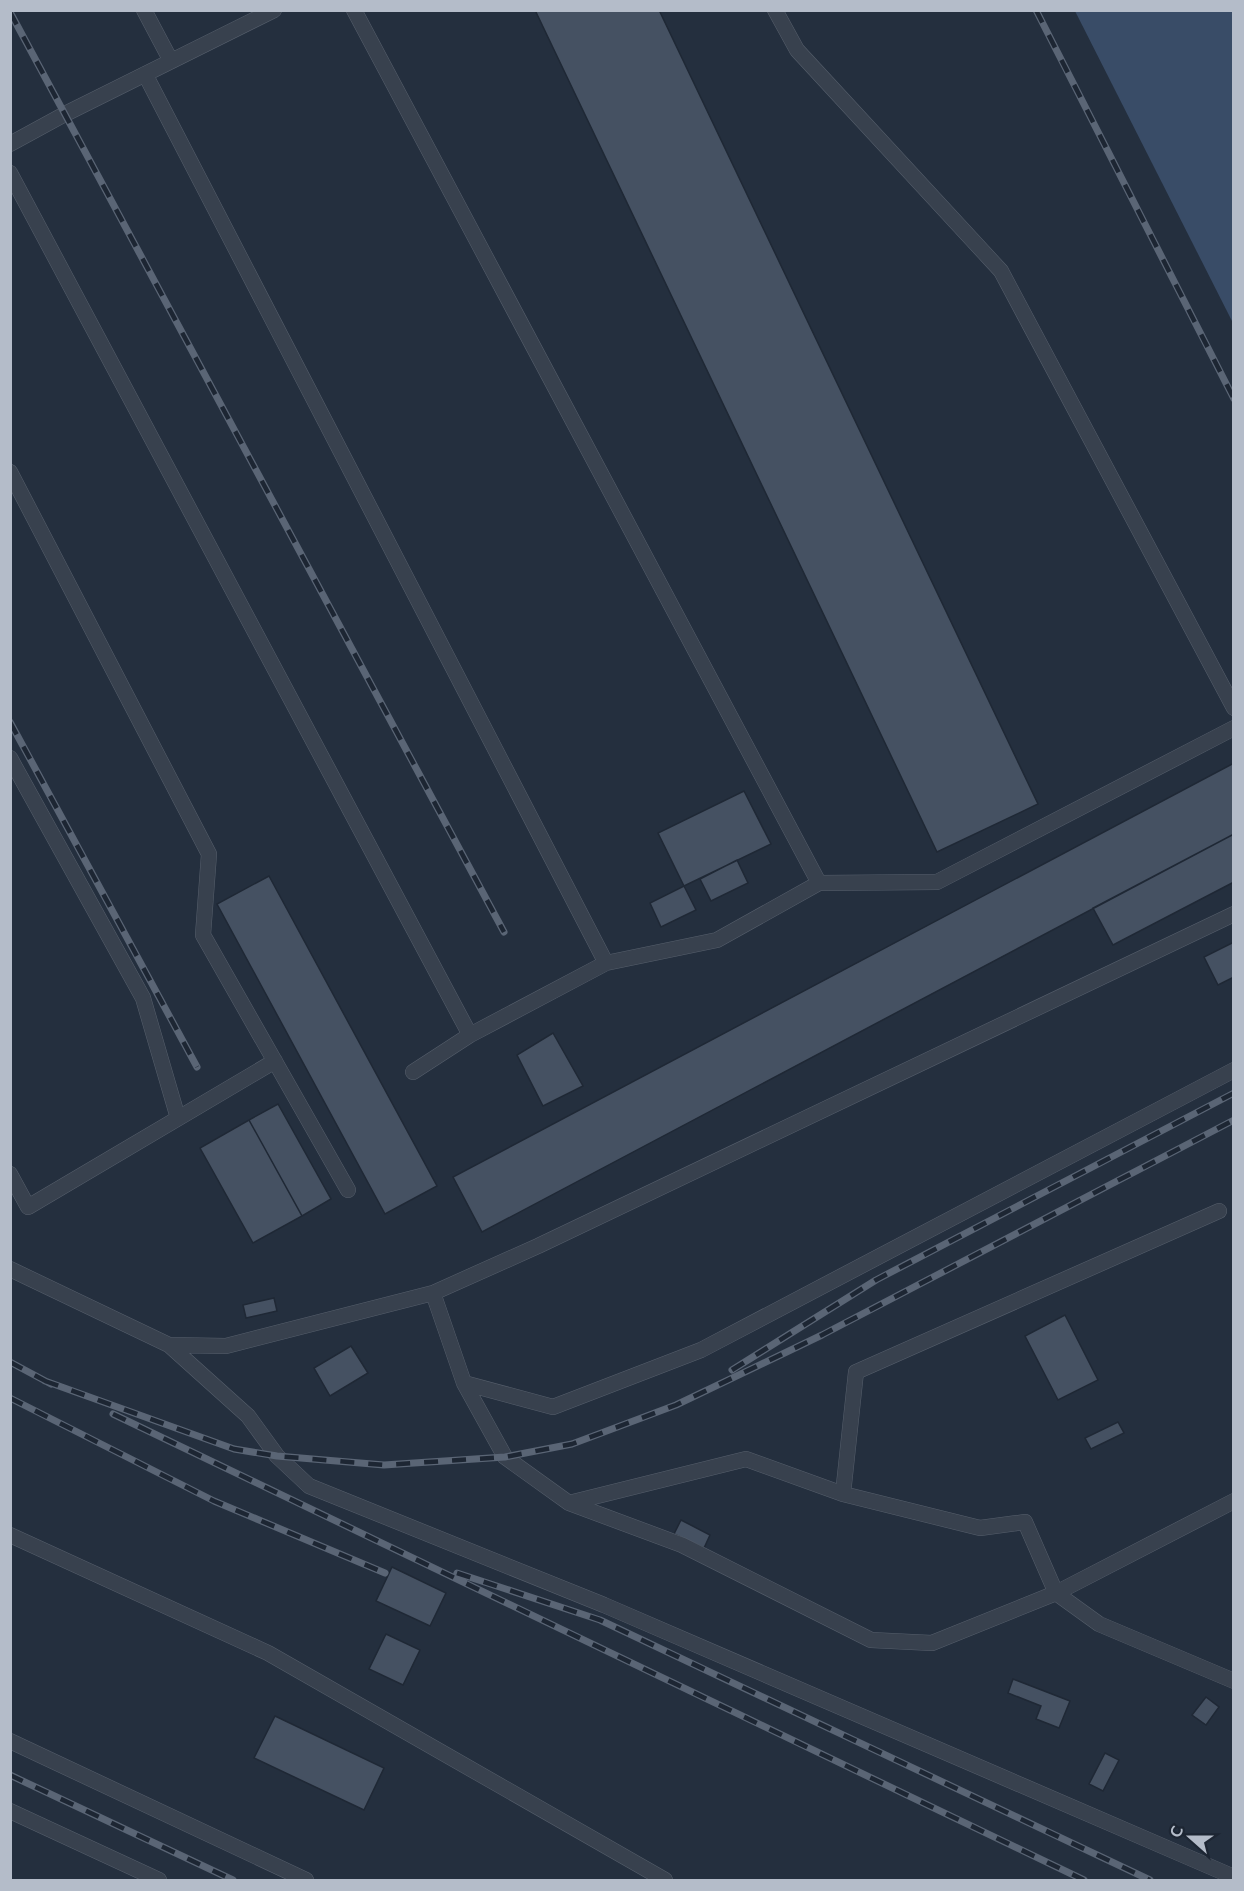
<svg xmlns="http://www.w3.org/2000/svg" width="1244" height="1891" font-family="'Nunito Sans',sans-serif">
<rect width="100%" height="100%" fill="#242f3e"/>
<path fill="#394c67" d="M1075 11H1233V323Z"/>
<path fill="#455162" stroke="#1f2835" stroke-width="1.5" d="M535 10H659L1038 804 937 852Z
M1234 763V834L482 1232 453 1177Z
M744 791 771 844 684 886 658 833Z
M1234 834V882L1113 945 1093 908Z
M737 860 748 883 711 901 700 879Z
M269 876 437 1186 385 1214 217 904Z
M684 886 696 910 661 927 650 903Z
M1234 942V977L1218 985 1204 957Z
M553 1033 583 1086 543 1106 517 1055Z
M278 1104 331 1199 302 1216 249 1120Z
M249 1120 302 1216 253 1243 200 1148Z
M274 1298 277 1311 246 1318 243 1305Z
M1065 1315 1098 1380 1058 1400 1025 1336Z
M351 1346 368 1373 330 1396 314 1368Z
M1118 1422 1124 1433 1091 1449 1085 1438Z
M681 1520 710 1535 704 1548 674 1534Z
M392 1567 446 1593 430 1626 376 1601Z
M386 1634 420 1650 403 1685 369 1669Z
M1013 1679 1070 1701 1059 1728 1036 1719 1041 1706 1008 1693Z
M1206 1697 1219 1707 1206 1725 1192 1715Z
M275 1716 384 1768 364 1810 254 1758Z
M1105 1753 1119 1760 1103 1791 1089 1784Z"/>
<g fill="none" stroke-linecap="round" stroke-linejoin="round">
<defs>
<path id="lane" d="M144 10 171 61
M354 10 819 883
M775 10 797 50 1001 271 1234 708
M145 74 606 963
M10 144 65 114 274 10
M10 173 470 1035
M10 472 209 854 203 935 348 1190
M10 758 143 998 178 1118
M413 1072 470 1035 606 963 717 940 819 883 937 882 1234 728
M10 1174 28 1207 275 1061
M10 1269 169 1345 248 1416 277 1456 309 1486 604 1605 1234 1877
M433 1293 464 1383 553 1407 701 1350 1234 1070
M169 1345 226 1346 433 1293 538 1246 1234 914
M464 1383 505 1457 569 1503 682 1545 871 1640 932 1643 1056 1593 1234 1501
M843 1494 856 1372 1219 1211
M569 1503 746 1459 843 1494 980 1528 1025 1522 1056 1593 1099 1624 1234 1681
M10 1535 268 1653 665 1880
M10 1741 306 1880
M10 1811 159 1880"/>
</defs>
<use href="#lane" stroke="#565f6c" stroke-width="16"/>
<use href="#lane" stroke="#38414e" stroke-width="15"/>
<defs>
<path id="rail" d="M1036 10 1234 399
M10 12 504 932
M10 722 197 1067
M10 1362 51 1384
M732 1370 876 1280 1234 1093
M45 1381 234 1449 277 1456 384 1465 505 1457 572 1444 676 1405 822 1335 1234 1120
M10 1398 214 1501 385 1573
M113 1414 1084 1880
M457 1573 600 1620 1150 1880
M10 1775 233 1880"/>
</defs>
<use href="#rail" stroke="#5a6575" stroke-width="7"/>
<use href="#rail" stroke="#1d2633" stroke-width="4.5" stroke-dasharray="14" stroke-linecap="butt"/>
</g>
<rect width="1244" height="1891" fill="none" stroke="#b4bcc9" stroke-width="24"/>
<g transform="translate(1190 1837) rotate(291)" stroke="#1d2633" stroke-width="4.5" paint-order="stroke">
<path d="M0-4.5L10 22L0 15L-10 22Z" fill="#b4bcc9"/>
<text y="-9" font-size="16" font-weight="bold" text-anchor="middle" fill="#b4bcc9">С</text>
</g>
</svg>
